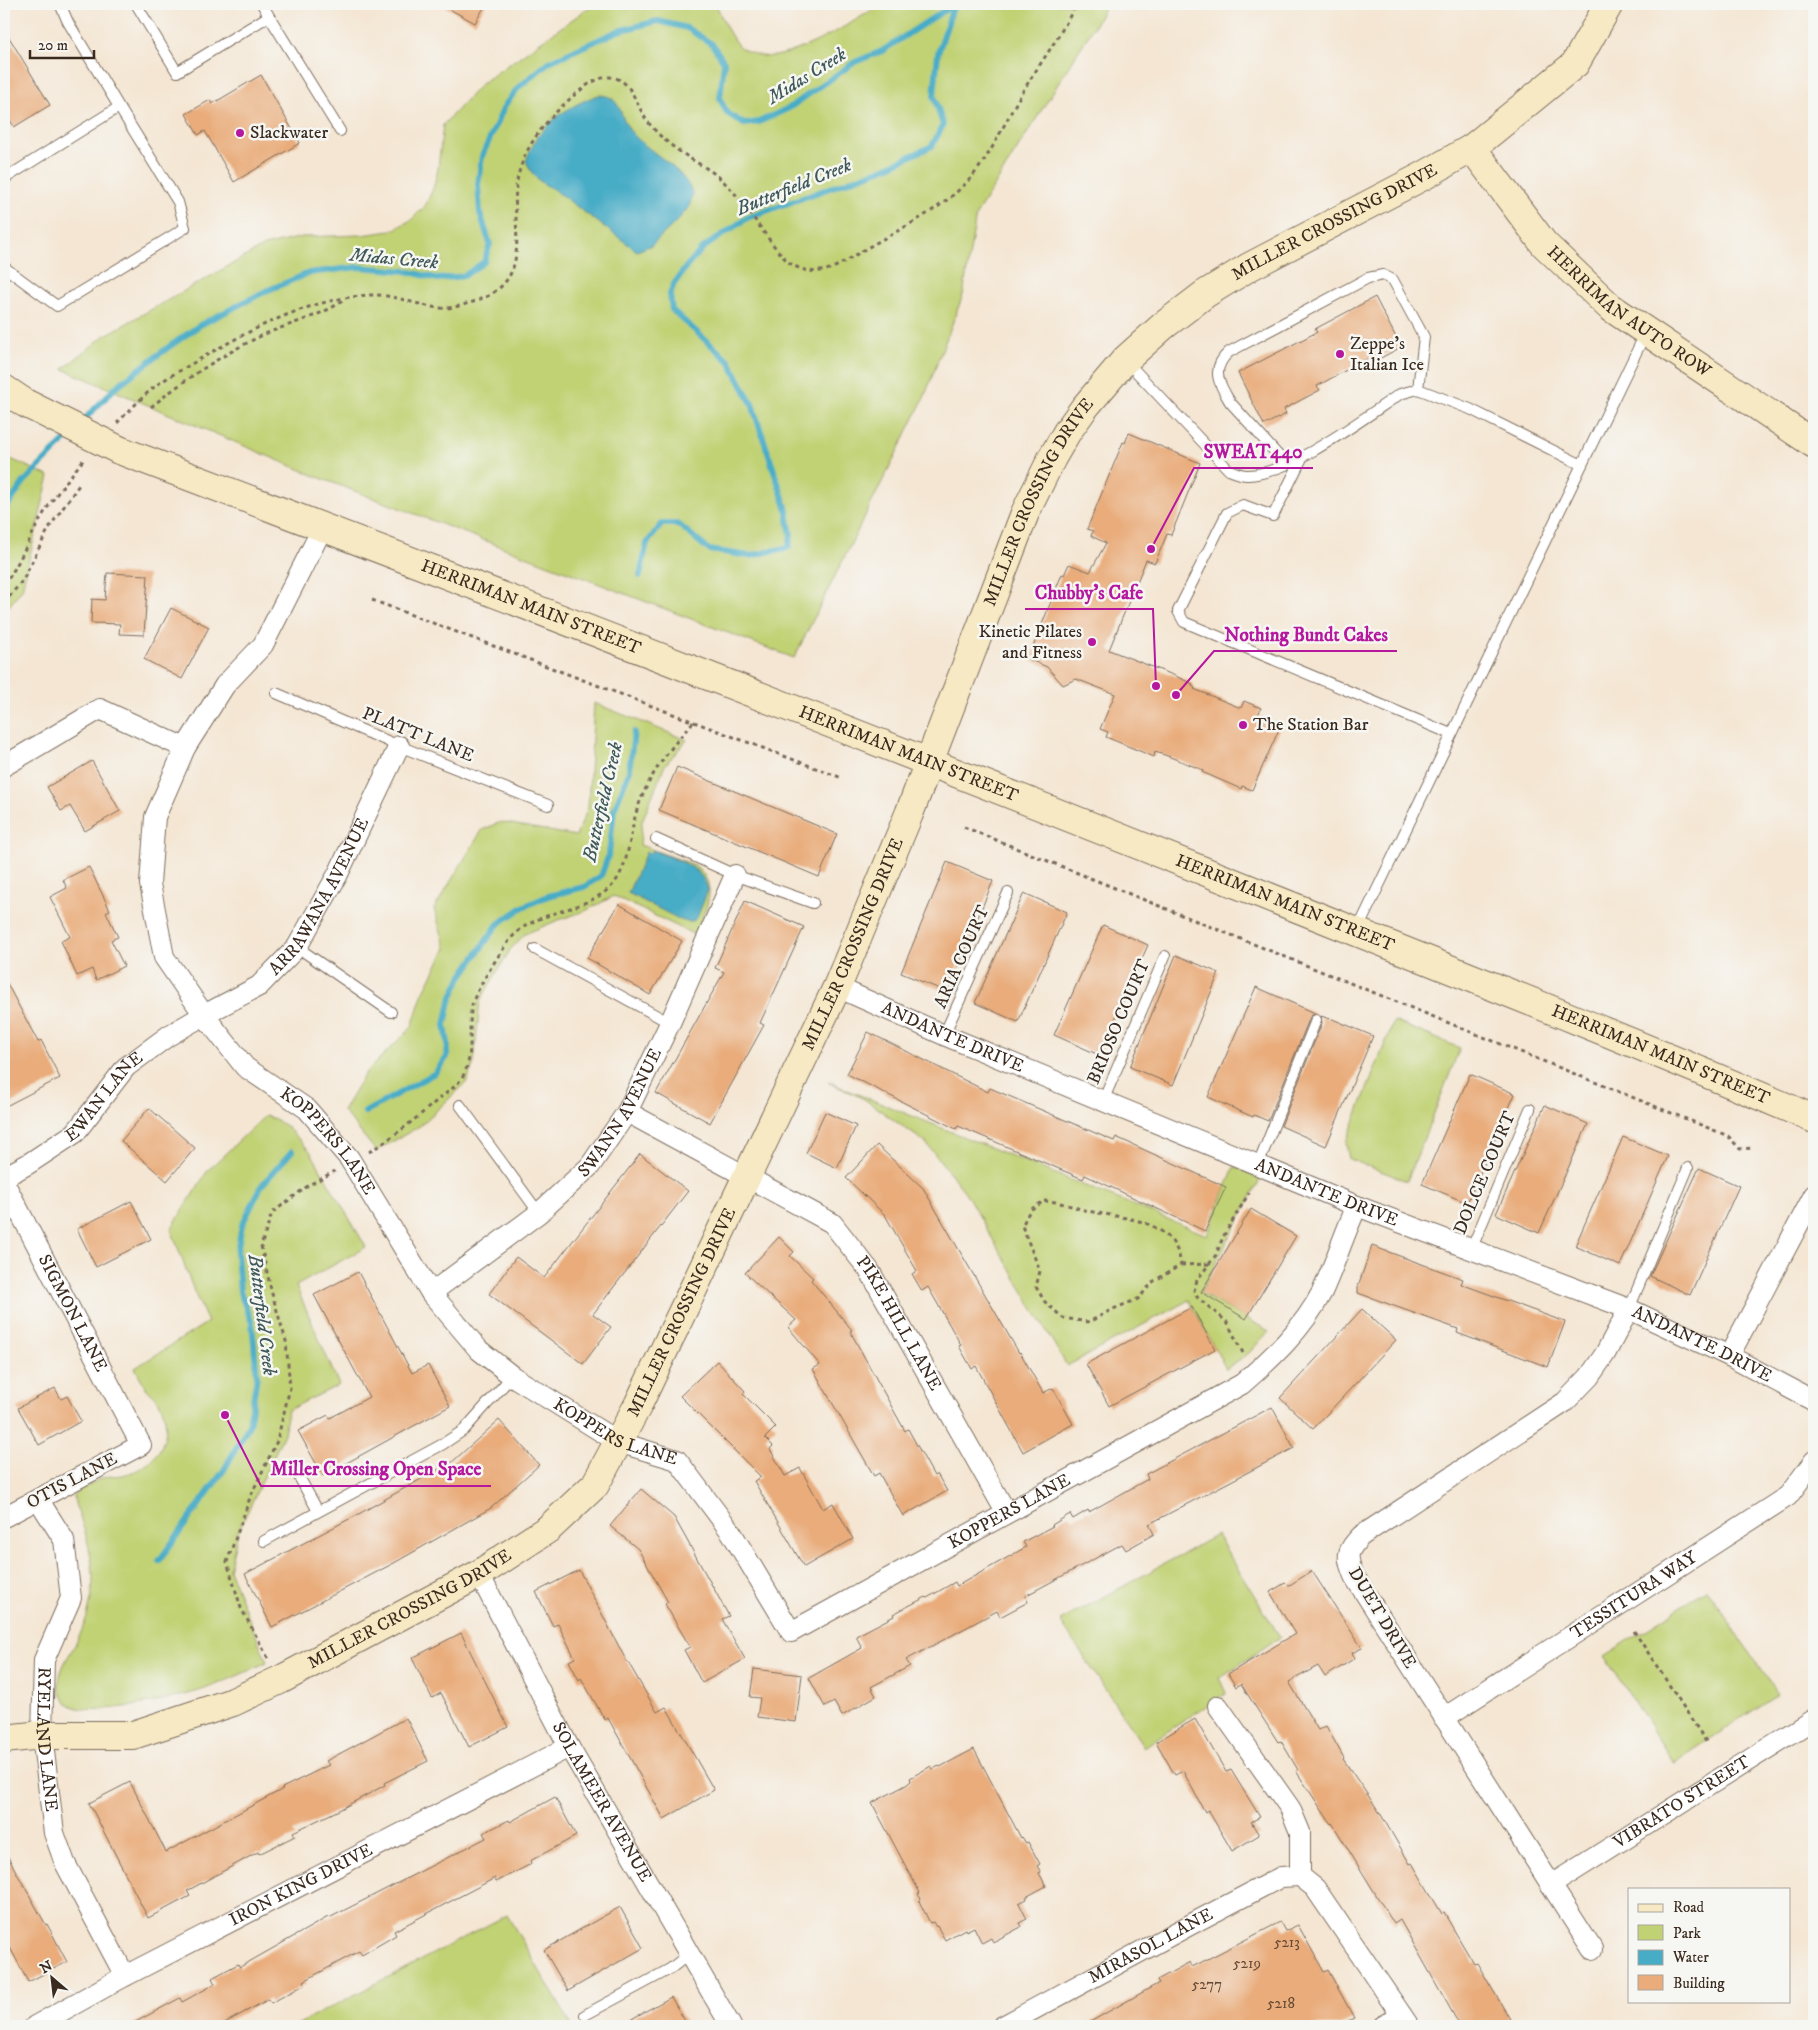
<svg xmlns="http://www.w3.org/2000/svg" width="1818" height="2030" font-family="'IM FELL DW Pica',serif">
<rect width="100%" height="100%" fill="#f6f6f2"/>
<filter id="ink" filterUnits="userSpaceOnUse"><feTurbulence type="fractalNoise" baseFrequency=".02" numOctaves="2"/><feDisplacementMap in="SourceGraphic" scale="10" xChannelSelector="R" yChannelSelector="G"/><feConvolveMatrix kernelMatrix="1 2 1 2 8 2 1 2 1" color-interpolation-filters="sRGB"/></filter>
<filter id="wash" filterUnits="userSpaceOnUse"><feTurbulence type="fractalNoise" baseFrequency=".0096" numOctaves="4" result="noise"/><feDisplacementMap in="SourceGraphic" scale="20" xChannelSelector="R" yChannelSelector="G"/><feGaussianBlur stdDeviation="1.12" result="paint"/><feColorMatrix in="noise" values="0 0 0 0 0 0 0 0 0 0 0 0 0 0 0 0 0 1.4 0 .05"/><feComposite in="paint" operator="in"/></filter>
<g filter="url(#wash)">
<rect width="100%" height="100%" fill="#f4e6d3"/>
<path fill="#c1d275" stroke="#7e7e4a" d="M594 4H716C720 14 732 41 740 47 745 51 756 55 762 56 790 62 857 20 881 4H1106L1098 20 976 215 963 295 924 398 794 658 315 476 63 369 104 336 264 246 302 237 362 235 391 231 411 220 425 206 433 189 438 169 443 125 481 84Z
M4 456 49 476 22 589 4 613Z
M594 703 687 740 665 765 642 821 640 845 695 865C721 887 705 909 695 935L614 896 585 911 556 921 525 934 510 950 480 1001 474 1063 466 1083 420 1126 376 1151 343 1111 366 1072 412 1027 422 995 446 948 434 909 482 830 501 822 576 836 588 808Z
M1394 1021 1460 1048 1407 1181 1349 1159 1346 1142Z
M828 1082 1207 1235 1234 1167 1261 1178 1200 1293 1269 1331 1249 1353 1226 1369 1189 1300 1067 1366 965 1192 926 1143 864 1099Z
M266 1115 286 1126 310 1151 366 1247 296 1286 339 1385 288 1410 284 1434 238 1532 229 1570 267 1662C247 1672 226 1681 205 1689 179 1698 99 1716 74 1707 65 1703 58 1693 59 1683 60 1666 70 1655 77 1641 87 1621 93 1599 93 1576 92 1557 87 1537 81 1520 78 1511 74 1505 74 1495 84 1487 98 1478 111 1476 116 1475 121 1476 126 1474 159 1466 176 1433 159 1402 156 1397 150 1393 146 1388 142 1382 139 1374 135 1368L208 1322 195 1294 171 1229 208 1170Z
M1217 1535 1280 1637 1219 1678 1226 1693 1144 1747 1060 1621Z
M1707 1590 1778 1694 1674 1763 1604 1656Z
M507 1915 572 2026H295Z"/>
<path fill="#47acc6" stroke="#416b72" d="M598 95C624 95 618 119 633 134 652 155 682 166 693 194L689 207 677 221 652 245 637 251 553 189C539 182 532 176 526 161 538 126 564 108 598 95Z
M652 850C673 859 702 864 708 890L697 918 691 922 683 921 628 893 646 852 650 853Z"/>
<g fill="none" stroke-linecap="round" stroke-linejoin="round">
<path stroke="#47acc6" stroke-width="6" d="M80 424 117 386 166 349 200 325 266 291 309 273 359 267 406 271 438 279 464 276 484 262 490 244 480 213 478 184 482 156 505 105 518 88 549 62 618 31 658 21 687 28 712 44 724 62 720 99 727 113 744 124 759 122 789 108 855 62 882 51 954 4
M4 511 24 482 72 433
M640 576 647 543 662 524H678L709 550 750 556 789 547 791 535 786 507 752 404 729 361 672 310 670 294 674 284 686 267 703 248 747 218 885 168 932 146 943 125 934 96 938 53 954 4
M365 1112 435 1073 447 1057 448 1044 445 1025 450 1001 461 977 498 924 523 907 548 896 584 887 601 876 609 854 614 810 629 772 634 732
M159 1561 224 1470 249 1425 257 1376 252 1323 240 1292 237 1252 242 1225 262 1185 292 1151"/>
</g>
<g id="blocks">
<path fill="#e9ac7a" d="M440 4H486L475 23Z
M4 29 50 105 14 127 4 109Z
M261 75 300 143 234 182 205 131 198 135 186 114 210 100 212 104Z
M1375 297 1401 347 1379 359 1376 354 1317 386 1320 390 1284 409 1286 414 1264 425 1238 373 1317 332 1315 329Z
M1129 433 1200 463 1171 535 1167 534 1155 563 1146 560 1109 650 1173 675 1193 684 1192 686 1195 688 1194 689 1241 708 1244 701 1261 708 1258 715 1281 725 1252 790 1242 786 1241 789 1202 772 1203 770 1165 755 1155 752 1154 757 1106 737 1108 732 1100 729 1115 694 1076 679 1063 685 1047 667 1030 660 1035 647H1033L1052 599 1062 574 1064 575 1069 564 1090 572 1106 543 1091 536 1093 531 1087 529 1123 442 1125 443Z
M107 573 148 575 144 635 119 634 120 624 91 623 92 599 105 600Z
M171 608 209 627 182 679 144 659Z
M92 761 120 811 85 831 70 806 61 811 47 787Z
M677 767 837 834 819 877 659 810Z
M947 862 993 881 947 992 901 973Z
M89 867 110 910 106 912 118 937 111 940 124 966 96 980 92 969 77 976 61 941 70 937 50 897 67 888 63 880Z
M1024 893 1067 912 1018 1022 975 1003Z
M745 901 804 927 760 1023 764 1025 710 1123 656 1093 724 972 715 968Z
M619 904 682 941 650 995 587 958Z
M1103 925 1148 945 1099 1055 1054 1035Z
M1176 955 1219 973 1173 1085 1130 1067Z
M4 978 38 1042 41 1040 60 1078 4 1107Z
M1256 987 1315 1013 1310 1017 1268 1121 1254 1115 1253 1117 1208 1097Z
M1321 1016 1330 1019V1018L1373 1036 1326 1146 1281 1126 1322 1023Z
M868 1032 988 1092 990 1088 1114 1141 1116 1137 1226 1187 1205 1231 1085 1175 1083 1179 958 1126 956 1129 847 1074Z
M1470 1074 1515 1094 1467 1203 1422 1184Z
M1545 1105 1588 1124 1539 1233 1496 1214Z
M149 1108 195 1148 167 1181 121 1141Z
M825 1112 856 1126 837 1168 806 1153Z
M1623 1137 1668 1156 1620 1266 1575 1246Z
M877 1145 923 1188 1019 1353 1020 1352 1043 1393 1053 1388 1073 1424 1023 1452 976 1366 972 1369 959 1346 961 1345 928 1287 922 1291 912 1274 917 1271 885 1215 846 1178Z
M640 1154 688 1191 593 1314 611 1327 583 1364 489 1294 516 1257 544 1278Z
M1699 1168 1739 1186 1690 1295 1650 1276Z
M131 1201 151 1239 96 1267 77 1229Z
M1251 1209 1296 1236 1246 1319 1201 1292Z
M779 1237 794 1252 790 1256 813 1278 811 1280 852 1330 850 1331 905 1431 908 1429 934 1476 937 1474 947 1491 903 1516 879 1473 874 1476 813 1369 820 1365 788 1327 796 1320 745 1273Z
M1372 1246 1463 1279 1461 1284 1565 1322 1548 1367 1457 1333 1458 1329 1358 1293V1286Z
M358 1272 412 1373 428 1365 450 1406 323 1476 298 1431 328 1415 330 1418 369 1397 314 1295Z
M1192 1307 1215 1349 1109 1406 1086 1364Z
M1362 1309 1396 1340 1313 1429 1280 1398Z
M717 1361 745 1391 743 1394 776 1427 765 1438 773 1446 770 1449 785 1476 800 1468 823 1509 833 1503 853 1539 804 1567 754 1481 761 1477 680 1396Z
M55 1388 61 1399 67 1396 81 1421 39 1445 18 1408Z
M1272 1407 1294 1448 1149 1524 1154 1534 1126 1550 1122 1544 1025 1596 1028 1602 1000 1617 997 1611 906 1660 910 1666 871 1687 876 1696 842 1716 834 1702 825 1707 809 1678 862 1648 856 1636 894 1616 893 1614 926 1597 927 1598 955 1582 957 1586 1026 1547 1023 1542 1053 1526 1052 1525 1070 1514 1073 1519 1088 1510 1089 1512 1148 1479 1146 1474Z
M499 1420 539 1465 491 1508 394 1563 272 1627 245 1574 355 1516 439 1469 441 1472Z
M641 1489 674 1517 729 1616 722 1619 745 1659 702 1683 684 1650 690 1647 665 1604 668 1602 638 1549 610 1526Z
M579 1570 627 1662H628L657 1712 666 1707 714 1790 664 1819 608 1718 605 1720 581 1678 579 1680 569 1661 575 1658 558 1624 553 1626 536 1592Z
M1312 1571 1362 1648 1352 1653 1355 1658 1325 1677 1318 1666 1289 1682 1318 1730 1326 1726 1344 1758 1343 1759 1380 1813 1410 1864 1412 1863 1442 1914 1444 1913 1474 1964 1477 1963 1514 2026H1460L1400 1920 1394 1924 1332 1823 1331 1824 1296 1771 1298 1770 1281 1741 1278 1742 1241 1684 1236 1687 1228 1674 1295 1634 1270 1592 1285 1583 1288 1586Z
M461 1633 508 1727 469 1747 441 1693 432 1698 412 1658Z
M754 1669 802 1675 796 1722 757 1717 760 1698 750 1697Z
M406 1718 428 1761 384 1783 385 1785 339 1810 293 1832 295 1836 259 1854 258 1852 187 1891 190 1896 148 1918 89 1803 130 1782 166 1852 283 1789 282 1788 329 1765 326 1761Z
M1195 1719 1226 1772 1231 1770 1260 1817 1251 1822 1259 1835 1232 1851 1208 1810 1205 1812 1183 1771 1175 1775 1156 1742Z
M974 1749 1021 1838 1022 1837 1026 1843 1028 1842 1040 1864 1037 1866 1041 1872 1039 1873 1046 1886 1026 1897 1027 1899 1019 1903 1027 1919 1019 1923 1021 1927 993 1942 991 1938 982 1943 974 1927 966 1931 965 1929 945 1940 937 1926 936 1927 933 1922 930 1923 919 1901 921 1899 918 1894 920 1893 872 1803 906 1785 911 1781 910 1778 931 1766 933 1769 939 1766 940 1767Z
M555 1797 576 1836 530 1861 531 1864 496 1882 495 1878 394 1931 396 1935 362 1955 359 1951 304 1981 306 1984 271 2003 269 1999 219 2026H128L180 1998 182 2002 215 1984 212 1978 238 1964 240 1967 328 1917 329 1918 486 1838 483 1833 509 1820 510 1822Z
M4 1850 46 1925 47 1924 67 1962 28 1982 4 1936Z
M620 1907 643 1948 568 1991 544 1950Z
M1280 1922 1285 1931 1298 1925 1324 1972 1328 1970 1354 2018 1338 2026H1083L1159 1983 1157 1980 1190 1962 1192 1967Z
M671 1997 688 2026H619Z"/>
</g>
</g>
<g filter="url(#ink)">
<use href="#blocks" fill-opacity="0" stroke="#7c6c5d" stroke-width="1"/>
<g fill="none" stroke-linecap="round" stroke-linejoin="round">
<defs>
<path id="lane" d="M136 4 177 72 269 16 262 4
M269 16 340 131
M4 179 119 107 68 22 60 4
M4 267 57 306 185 228 178 202 119 107
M1126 361 1229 470C1234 472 1241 475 1247 475 1287 476 1365 417 1400 394L1418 389 1470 409 1582 465
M1302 458 1273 516 1243 505 1227 513 1178 611 1184 622 1451 734
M1286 464 1230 402C1219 384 1210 369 1229 352L1368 278 1383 275 1393 280 1424 337 1418 389
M276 693 399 746 548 805
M656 839 735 875 813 903
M1357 931 1646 332
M297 947 391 1012
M535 949 670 1023
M944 1035 1008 893
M1103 1101 1165 956
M460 1105 539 1213
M1258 1165 1316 1020
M1471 1250 1530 1109
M1629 1309 1688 1168
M298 1475 318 1511
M264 1541 443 1444 464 1430 512 1376
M585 2015 670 1969 688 1955"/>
<g id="street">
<path id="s1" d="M323 527 263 645 225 685 185 748 155 817 150 884 164 957 204 1015 245 1067 307 1109 349 1158 431 1293 479 1350 512 1376 618 1442 677 1460 731 1532 791 1632 1242 1384C1273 1357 1303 1329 1322 1292 1335 1264 1344 1234 1357 1206"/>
<path d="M4 766 100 709 185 748"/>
<path id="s2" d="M837 987 944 1035 1357 1206 1629 1309 1729 1356 1814 1401"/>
<path id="s3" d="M627 1112 832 1223 869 1270 1006 1512"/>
<path id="s4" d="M4 1177 28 1164 75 1133 126 1067 168 1036 204 1015 259 986 297 947 338 874 399 746"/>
<path id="s5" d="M4 1182 141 1445 4 1517"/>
<path id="s6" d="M431 1293 539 1213 590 1166 627 1112 670 1023 735 875"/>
<path d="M1729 1356 1814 1195"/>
<path id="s7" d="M38 1499 64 1540 71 1598 44 1660 42 1735 54 1833 65 1863 125 1976"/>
<path id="s8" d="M479 1574 569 1747 731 2026"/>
<path d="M1218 1706 1290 1808 1300 1832V1876"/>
<path id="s9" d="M1444 1718 1788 1496 1814 1461"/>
<path d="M1300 1876 1315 1888 1409 2026"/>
<path id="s10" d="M1551 1885 1814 1719"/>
<path d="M1592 1949 1354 1576C1346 1556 1346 1552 1361 1536L1565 1402 1589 1377 1605 1354 1629 1309"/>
<path id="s11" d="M35 2026 125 1976 569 1747"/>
<path id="s12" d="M1003 2026 1199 1920 1281 1877 1300 1876"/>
<path d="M1383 2026 1402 2016"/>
</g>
<g id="secondary">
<path id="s13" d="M1472 148 1544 244 1610 307 1814 444"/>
<path d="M4 389 25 403"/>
<path id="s14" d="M119 450C490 590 860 734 1229 881 1424 959 1621 1036 1814 1119"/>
<path id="s15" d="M4 1739 42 1735H133L233 1702 282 1679 479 1574 548 1529 595 1485 638 1405 837 987 909 814 1025 513 1052 458 1067 432 1085 407 1125 360 1163 326 1205 294 1249 267 1425 175 1472 148 1575 64 1609 4"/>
</g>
</defs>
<use href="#lane" stroke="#7c6c5d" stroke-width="12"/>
<use href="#street" stroke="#7c6c5d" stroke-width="22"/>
<use href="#secondary" stroke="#7c6c5d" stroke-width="30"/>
<path stroke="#7c6c5d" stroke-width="3" stroke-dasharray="4 4" stroke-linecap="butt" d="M151 407C185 379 223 354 263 335 290 323 320 317 344 300
M117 423C130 410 143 396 158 384 170 376 183 369 195 362 247 331 309 298 371 295 395 294 417 306 440 308 451 309 463 305 473 302 480 299 488 297 494 292 531 268 510 218 517 181 523 148 545 121 570 99 580 90 595 77 610 77 631 78 636 105 646 119 656 134 672 147 688 157 700 165 713 171 723 181 748 205 764 237 788 262 819 283 839 265 867 248 898 230 933 214 960 189 989 163 1003 124 1023 91 1041 62 1061 35 1076 4
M4 585C20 563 30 536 44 513 56 494 70 477 84 459
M372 600 842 778
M4 603 23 580 49 528 81 482
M964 827 1728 1136 1740 1149 1754 1148
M369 1152C395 1136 418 1117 441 1097 448 1092 459 1084 463 1076 475 1054 467 1029 472 1005 475 991 504 945 515 934 543 907 600 911 619 876 630 855 630 832 637 810 649 774 669 750 693 722
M1044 1201C1062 1201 1076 1209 1093 1212 1129 1219 1175 1220 1181 1265L1154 1281 1138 1299 1113 1309 1089 1322 1063 1318 1045 1302 1036 1287 1040 1271 1022 1226 1030 1210Z
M1181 1265 1209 1264
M1243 1353 1227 1322 1197 1297 1194 1291 1197 1280 1216 1255 1223 1237 1249 1193
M1634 1631 1707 1743
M268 1658 241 1608 227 1562 251 1495 277 1441 290 1388 286 1341 272 1294 261 1246 272 1213 309 1185 335 1171"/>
<use href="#lane" stroke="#fff" stroke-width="10"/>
<use href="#street" stroke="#fff" stroke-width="20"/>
<use href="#secondary" stroke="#f6e9c3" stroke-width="28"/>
<defs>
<path id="secondary-bridge" d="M25 403 119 450"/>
</defs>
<use href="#secondary-bridge" stroke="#7c6c5d" stroke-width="30" stroke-linecap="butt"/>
<use href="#secondary-bridge" stroke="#f6e9c3" stroke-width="28"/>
</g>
</g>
<g fill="#b5179e" stroke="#f6f6f2" stroke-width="2">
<circle cx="240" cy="133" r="5"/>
<circle cx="1340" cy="354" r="5"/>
<circle cx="1092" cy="642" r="5"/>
<circle cx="1243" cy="725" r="5"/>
</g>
<g text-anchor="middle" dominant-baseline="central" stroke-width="5" stroke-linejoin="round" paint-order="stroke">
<g font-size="15" fill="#664a35">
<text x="1287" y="1942">5213</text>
<text x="1247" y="1963">5219</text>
<text x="1207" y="1984">5277</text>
<text x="1281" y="2003">5218</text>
</g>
<g font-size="18" fill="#3b2a1e" stroke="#f6f6f2" text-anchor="start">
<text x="250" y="133">Slackwater</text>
<text x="1350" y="344">Zeppe's<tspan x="1350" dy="21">Italian Ice</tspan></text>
<text x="1082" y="632" text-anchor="end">Kinetic Pilates<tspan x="1082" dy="21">and Fitness</tspan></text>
<text x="1253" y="725">The Station Bar</text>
</g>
<g font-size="18" fill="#3b2a1e" stroke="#f6f6f2">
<text stroke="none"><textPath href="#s15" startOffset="2158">MILLER CROSSING DRIVE</textPath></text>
<text stroke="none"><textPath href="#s13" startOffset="229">HERRIMAN AUTO ROW</textPath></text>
<text stroke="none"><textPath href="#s15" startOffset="1738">MILLER CROSSING DRIVE</textPath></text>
<text stroke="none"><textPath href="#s14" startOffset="441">HERRIMAN MAIN STREET</textPath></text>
<text transform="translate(418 735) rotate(22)">PLATT LANE</text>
<text stroke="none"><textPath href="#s14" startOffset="846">HERRIMAN MAIN STREET</textPath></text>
<text stroke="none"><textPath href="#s4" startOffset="432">ARRAWANA AVENUE</textPath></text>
<text stroke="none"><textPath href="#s14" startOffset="1251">HERRIMAN MAIN STREET</textPath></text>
<text stroke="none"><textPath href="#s15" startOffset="1258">MILLER CROSSING DRIVE</textPath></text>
<text transform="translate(962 957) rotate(-66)">ARIA COURT</text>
<text transform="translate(1119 1022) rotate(-67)">BRIOSO COURT</text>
<text stroke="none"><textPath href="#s2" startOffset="126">ANDANTE DRIVE</textPath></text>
<text stroke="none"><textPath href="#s14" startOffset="1656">HERRIMAN MAIN STREET</textPath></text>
<text stroke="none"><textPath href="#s4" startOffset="130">EWAN LANE</textPath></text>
<text stroke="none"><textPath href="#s6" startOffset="265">SWANN AVENUE</textPath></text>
<text stroke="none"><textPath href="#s1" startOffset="728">KOPPERS LANE</textPath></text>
<text transform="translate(1485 1173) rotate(-67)">DOLCE COURT</text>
<text stroke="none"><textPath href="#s2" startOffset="531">ANDANTE DRIVE</textPath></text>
<text stroke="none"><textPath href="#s15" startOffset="852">MILLER CROSSING DRIVE</textPath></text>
<text stroke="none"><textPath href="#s5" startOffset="148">SIGMON LANE</textPath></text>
<text stroke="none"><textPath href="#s3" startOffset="354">PIKE HILL LANE</textPath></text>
<text stroke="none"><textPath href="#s2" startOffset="936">ANDANTE DRIVE</textPath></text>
<text stroke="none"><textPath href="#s1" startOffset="1148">KOPPERS LANE</textPath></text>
<text transform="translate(72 1481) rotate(-28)">OTIS LANE</text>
<text stroke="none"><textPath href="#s1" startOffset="1672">KOPPERS LANE</textPath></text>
<text stroke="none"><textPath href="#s9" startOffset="226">TESSITURA WAY</textPath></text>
<text stroke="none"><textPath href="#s15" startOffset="434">MILLER CROSSING DRIVE</textPath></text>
<text transform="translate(1382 1618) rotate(59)">DUET DRIVE</text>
<text stroke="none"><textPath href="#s7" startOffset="254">RYELAND LANE</textPath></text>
<text stroke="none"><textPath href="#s8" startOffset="259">SOLAMEER AVENUE</textPath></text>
<text stroke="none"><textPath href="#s10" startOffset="155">VIBRATO STREET</textPath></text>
<text stroke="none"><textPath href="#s11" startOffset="301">IRON KING DRIVE</textPath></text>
<text stroke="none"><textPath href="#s12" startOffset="168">MIRASOL LANE</textPath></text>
</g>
<g font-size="19" font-style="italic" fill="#3f5859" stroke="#f6f6f2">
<text transform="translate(807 76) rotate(-32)">Midas Creek</text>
<text transform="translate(794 187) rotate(-22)">Butterfield Creek</text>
<text transform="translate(394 259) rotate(5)">Midas Creek</text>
<text transform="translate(603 802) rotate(-77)">Butterfield Creek</text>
<text transform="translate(262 1315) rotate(83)">Butterfield Creek</text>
</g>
</g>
<path fill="none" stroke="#b5179e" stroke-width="2" d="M1151 549L1194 468H1313M1156 686L1153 609H1025M1176 695L1214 651H1397M225 1415L261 1486H491"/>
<g fill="#b5179e" stroke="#f6f6f2" stroke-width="2">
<circle cx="1151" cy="549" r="5"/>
<circle cx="1156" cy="686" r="5"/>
<circle cx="1176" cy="695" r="5"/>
<circle cx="225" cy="1415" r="5"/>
</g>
<g font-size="19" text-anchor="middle" font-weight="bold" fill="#b5179e" stroke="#f6f6f2" stroke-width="5" stroke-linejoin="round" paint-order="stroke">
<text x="1253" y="458">SWEAT440</text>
<text x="1089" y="599">Chubby's Cafe</text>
<text x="1306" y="641">Nothing Bundt Cakes</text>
<text x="376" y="1475">Miller Crossing Open Space</text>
</g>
<rect width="1818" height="2030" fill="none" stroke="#f6f6f2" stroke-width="20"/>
<rect x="1628" y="1888" width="162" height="115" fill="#f6f6f2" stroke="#aba49d"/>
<rect x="1638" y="1904" width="25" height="8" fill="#f6e9c3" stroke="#aba49d"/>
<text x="1673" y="1912" font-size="15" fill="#3b2a1e">Road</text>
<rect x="1638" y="1925" width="25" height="15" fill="#c1d275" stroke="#aba49d"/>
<text x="1673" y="1938" font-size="15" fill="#3b2a1e">Park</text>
<rect x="1638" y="1950" width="25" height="15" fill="#47acc6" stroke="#aba49d"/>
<text x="1673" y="1962" font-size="15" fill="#3b2a1e">Water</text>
<rect x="1638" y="1975" width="25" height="15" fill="#e9ac7a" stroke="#aba49d"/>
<text x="1673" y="1988" font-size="15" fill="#3b2a1e">Building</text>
<g transform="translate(52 1978) rotate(332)" stroke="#f6f6f2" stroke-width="4" paint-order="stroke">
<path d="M0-4L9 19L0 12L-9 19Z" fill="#3b2a1e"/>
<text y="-8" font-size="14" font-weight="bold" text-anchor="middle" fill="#3b2a1e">N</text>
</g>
<path d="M30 50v8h64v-8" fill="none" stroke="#3b2a1e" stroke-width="2.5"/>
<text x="38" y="50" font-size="15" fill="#3b2a1e" stroke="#f6f6f2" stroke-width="4" paint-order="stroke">20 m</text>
</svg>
